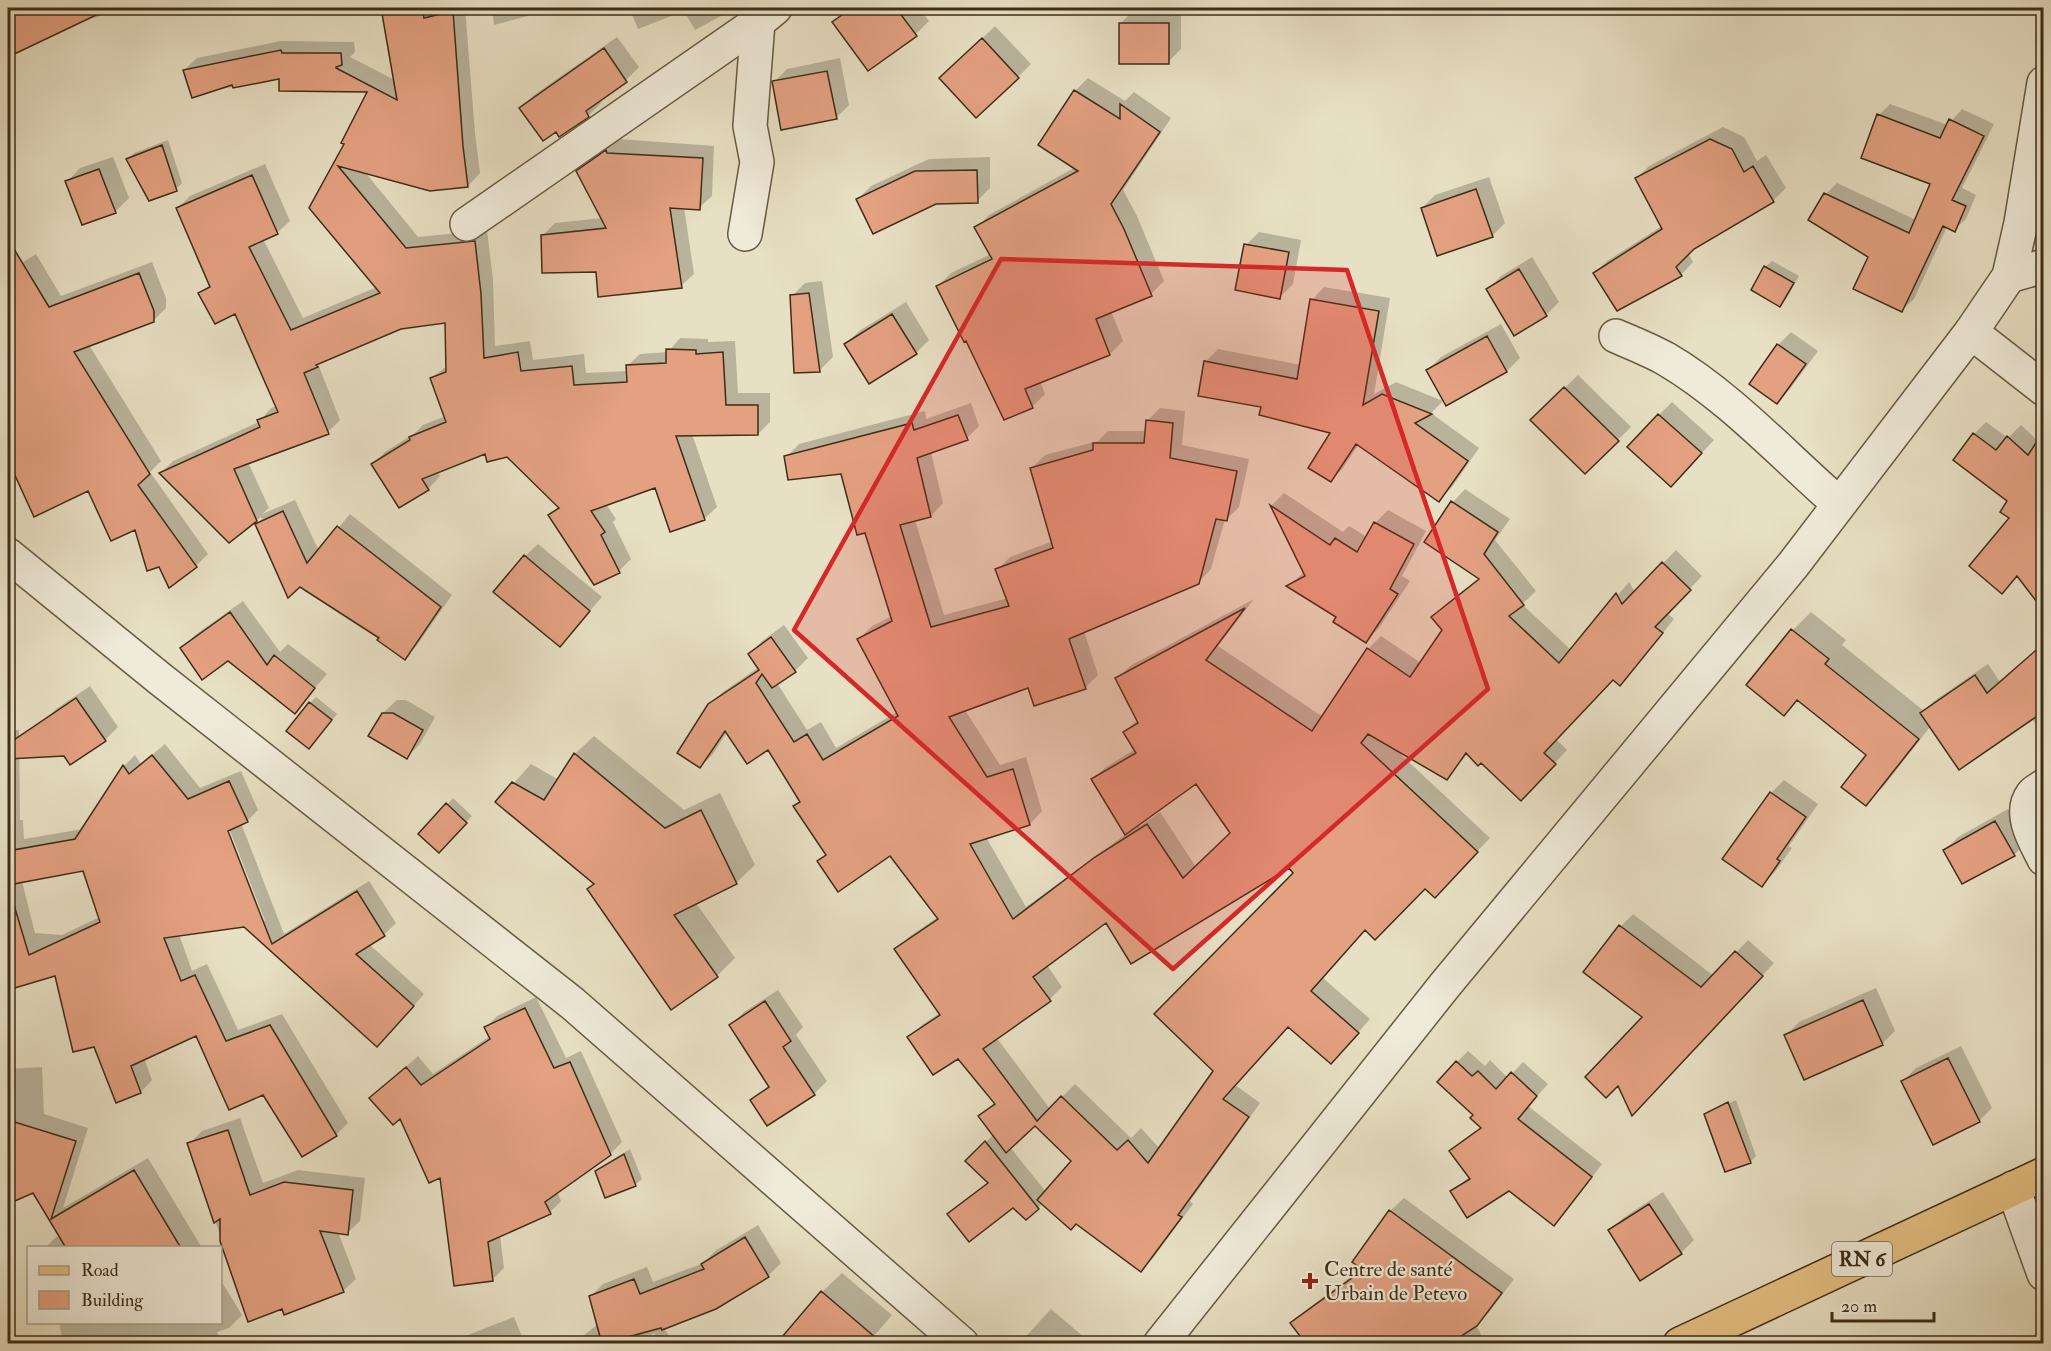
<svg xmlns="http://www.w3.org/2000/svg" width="2051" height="1351" font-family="'IM FELL Double Pica',serif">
<rect width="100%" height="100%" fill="#e8e0c4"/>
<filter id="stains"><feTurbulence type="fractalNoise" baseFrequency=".00333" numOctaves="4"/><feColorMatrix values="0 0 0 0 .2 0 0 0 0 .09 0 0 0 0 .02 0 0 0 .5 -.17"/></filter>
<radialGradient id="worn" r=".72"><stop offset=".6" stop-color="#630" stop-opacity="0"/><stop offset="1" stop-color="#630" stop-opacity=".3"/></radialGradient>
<path fill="#0003" fill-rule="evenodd" d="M8 8H122L95 18 93 14 8 55Z
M383 8H465L475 133 480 173 468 186 365 172 418 237 487 230 493 280 495 346 530 341 533 360 584 354 586 373 628 371 627 366 640 354 668 352 680 338 708 339V342L735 341 738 393H770V422L758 434H692L717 507 704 519 656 487 606 504 616 519 613 522 631 559 619 571 550 516 559 506 507 455 486 452 437 471 440 476 428 489 373 464 385 452 415 433 423 425 446 416 432 378 448 365 446 321 401 328 321 361 318 364 340 420 328 432 248 462 269 508 262 514 295 500 319 551 350 514 452 595 417 645 405 658 256 524 262 519 261 517 229 541 161 473 173 461 259 422 271 408 277 406 235 312 200 294 210 284 178 208 190 196 265 164 290 221 277 233 263 239 303 318 377 287 311 208 346 143 369 91 280 77 207 92 184 70 197 58 281 41 354 42 355 52 350 57 395 80Z
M492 8H536L528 16 494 25Z
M629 8H729L721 16 695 30 684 11 638 29Z
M849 8H919L929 21 916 34 868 69 834 22Z
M1181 10V49L1168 62 1120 24 1133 11Z
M995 26 1031 64 1018 77 954 66Z
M617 37 639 67 626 80 599 99 601 103 588 116 557 129 521 108 534 95Z
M840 58 849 105 836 118 774 82 787 69Z
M1088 78 1125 101 1134 92 1171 118 1123 190 1137 216 1164 281 1151 294 1111 311 1123 341 1110 354 1040 381 1045 394 1032 407 967 339 938 286 951 273 991 254 976 228 989 215 1076 167 1040 145 1075 91Z
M1890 104 1948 125 1962 109 1994 124 1962 188 1976 195 1966 219 1954 230 1947 227 1914 299 1902 310 1870 257 1826 194 1837 183 1916 220 1932 183 1879 115Z
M1723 127 1744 137 1757 161 1766 155 1786 188 1774 200 1693 248 1688 253 1693 262 1681 275 1595 273 1607 261 1662 226 1637 178 1649 166Z
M619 139 714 146 712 196 699 208 684 207 694 274 681 286 598 270 543 235 555 223 602 218 578 171 591 158Z
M168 140 182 183 176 189 128 159 134 153Z
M113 157 129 198 116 211 83 223 67 182 80 168Z
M990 157V188L977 201 858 199 871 186 929 159Z
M1489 177 1505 223 1492 236 1422 208 1435 195Z
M1259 232 1301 240 1293 284 1280 297 1246 245Z
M36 254 61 296 152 262 166 298V308L153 321 89 345 161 461 150 472 208 554 196 566 135 528 89 489 8 461V271Z
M1532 257 1559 302 1546 315 1515 334 1488 289 1501 276Z
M1772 261 1799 276 1786 299 1780 305 1753 289 1765 267Z
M822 281 833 357 820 370 795 371 792 296 805 283Z
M1324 287 1390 298 1374 394 1396 382 1443 401 1431 413 1479 448 1452 487 1439 500 1359 444 1343 468 1330 481 1333 432 1263 406 1205 362 1218 349 1301 365 1312 300Z
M906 302 929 340 916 353 869 382 846 344 859 331Z
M2044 315V330L2036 325Z
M1501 324 1520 358 1507 371 1446 404 1428 370 1441 357Z
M1791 332 1818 351 1790 389 1777 402 1778 345Z
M1578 375 1631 427 1585 472 1532 420Z
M1672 402 1714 440 1684 472 1659 415Z
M971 403 979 426 967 438 931 452 943 503 931 516 915 520 944 615 1008 598 997 570 1010 557 1053 541 1032 468 1045 455 1098 441 1108 431H1146L1147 421 1160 408 1185 411 1182 445 1249 459 1239 507 1226 520 1225 519 1211 569 1198 583 1084 631 1098 675 1085 688 1029 686 965 710 1000 765 1026 757 1042 811 1030 824 986 837 1026 907 1126 834 1093 779 1106 767 1135 749 1125 732 1138 719 1117 679 1130 666 1254 599 1218 646 1323 717 1368 649 1381 636 1421 663 1444 630 1433 617 1446 604 1480 578 1426 542 1453 502 1465 489 1510 519 1495 540 1536 591 1522 604 1571 650 1629 582 1635 592 1676 550 1702 576 1667 613 1674 619 1632 671 1620 684 1614 679 1556 739 1567 750 1533 786 1468 753 1447 778 1395 749 1490 838 1447 883 1425 887 1366 929 1323 978 1370 1019 1344 1049 1289 1025 1235 1085 1260 1103 1190 1201 1193 1204 1153 1258 1141 1270 1076 1222 1043 1203 1027 1218 1013 1206 949 1214 988 1182 967 1161 994 1134 980 1116 995 1102 958 1057 909 1037 922 1025 940 1013 896 949 909 937 938 917 890 854 819 861 827 853 795 806 801 801 769 748 727 732 713 754 700 767 709 705 723 692 759 667 750 654 762 641 784 625 808 658 795 671 777 683 807 730 821 722 836 748 897 712 859 639 872 626 892 616 866 531 842 472 786 457 799 444 925 411 926 419ZM1196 782 1232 832 1196 867 1160 812 1140 826 1138 823ZM1289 866 1295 873 1215 1071 1160 1149 1141 1128 1131 1138 1075 1084 1050 1109 996 1037 1050 999 1062 987 1047 965 1106 921ZM1035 1124 1073 1161 1046 1192 1010 1147Z
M1986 422 2008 438 2021 425 2039 442 2044 434V484L2039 490 2044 488V608L2018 575 2020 508 1955 460 1974 434Z
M1284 493 1343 532 1349 526 1367 537 1375 523 1388 510 1426 531 1402 576 1410 581 1379 628 1366 641 1338 617 1289 586 1304 572 1272 505Z
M538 544 602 597 560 645 525 556Z
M243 601 280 652 288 644 327 674 294 712 228 659 182 648 195 635Z
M1811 612 1846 640 1842 645 1924 711 1934 701 1988 664 2000 682 2044 644V733L2031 718 1930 727 1884 786 1865 804 1868 755 1798 699 1784 713 1748 685 1793 630Z
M90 686 118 727 105 740 43 722 56 709Z
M316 697 337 714 315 741 310 703Z
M397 700H406L435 717 420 744 407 757 383 713Z
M8 730H19L20 820H23L24 839 83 829 124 766 135 755 141 764 165 744 200 788 241 771 258 810 247 821 241 823 284 934 369 881 396 923 384 935 369 944 424 994 389 1034 245 925 179 934 192 971 207 964 238 1030 282 1014 348 1123 336 1135 302 1155 264 1093 196 1034 144 1058 152 1080 141 1092 95 1045 56 974 8 989ZM227 823 265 921H262L224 824ZM84 870 100 917 62 935 35 933 22 881Z
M594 736 684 810 720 793 755 865 736 883 696 903 735 958 717 976 589 889 595 882 497 802 531 764 559 780 575 754Z
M1784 780 1818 804 1789 846 1792 848 1775 872 1762 885 1771 793Z
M453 798 472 816 445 845 447 805Z
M2008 809 2027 842 2014 855 1945 850 1958 837Z
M1633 914 1714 976 1748 940 1774 963 1644 1102 1618 1083 1644 1017 1585 971 1621 926Z
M1876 988 1895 1031 1882 1044 1786 1035 1799 1022Z
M778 990 803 1027 796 1035 827 1081 814 1094 767 1124 752 1101 769 1085 731 1025 744 1012Z
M536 997 566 1058 581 1051 622 1142 610 1154 557 1191 561 1201 550 1212 500 1235 504 1268 493 1279 442 1176 401 1117 371 1098 418 1056 433 1074 490 1036 486 1027 497 1016Z
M1961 1046 1992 1108 1979 1121 1903 1081 1916 1068Z
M1468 1051 1485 1066 1490 1060 1508 1078 1523 1062 1548 1084 1528 1106 1602 1164 1565 1213 1553 1224 1509 1190 1452 1192 1470 1176 1451 1152 1463 1140 1482 1126 1475 1115 1457 1062Z
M42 1067 44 1114 88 1128 63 1208 148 1158 202 1248H45L56 1237 61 1236 34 1191 8 1202V1069Z
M1736 1100 1756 1156 1750 1162 1706 1115 1711 1110V1112Z
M240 1118 263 1183 298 1170 365 1178 360 1221 347 1233 338 1232 356 1279 343 1291 283 1307 249 1320 189 1144 202 1131Z
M630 1149 642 1179 635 1185 596 1172 603 1166Z
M1663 1192 1694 1240 1681 1253 1610 1231 1623 1218Z
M1404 1198 1514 1279 1490 1311 1476 1325 1486 1344H1289L1301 1334 1292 1323 1306 1310 1363 1268 1354 1261 1390 1211Z
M758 1225 781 1263 768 1276 716 1307 665 1330 675 1344H645L656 1333 628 1344H573L598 1324 590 1297 603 1284 647 1267 653 1282 704 1263 715 1251Z
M842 1273 892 1315 867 1344 822 1292Z
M220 1279 242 1315 229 1328 217 1332 222 1344H63L59 1322H220Z
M1051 1309 1092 1344H1019Z
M514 1317 525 1344H445Z"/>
<path fill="#e4a182" stroke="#3d2d17" stroke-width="1.5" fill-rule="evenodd" d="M8 8H111L8 57Z
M381 8H422L424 18 453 11 463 146 468 187 430 191 338 166 406 248 475 241 481 294 484 358 518 352 521 371 572 366 574 385 627 382 626 365 666 363V349L696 350V354L723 352 726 405H758V435L676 436 705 520 670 532 655 488 591 511 605 532 601 535 620 573 594 585 548 515 559 508 507 457 487 462 485 454 422 479 429 490 399 508 371 464 410 440 409 437 446 422 430 378 446 372 445 323 401 329 316 365 318 367 304 373 329 434 234 469 257 521 229 543 159 473 260 427 257 420 278 412 235 314 215 324 198 293 210 287 176 208 252 175 278 234 249 247 291 330 380 293 309 208 344 144 341 143 367 92 279 91V79L233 88 232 85 192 98 183 70 281 50 282 53H341L342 65 336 67V68L397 100Z
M852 8H896L917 36 868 71 832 22Z
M1119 23H1169V64H1119Z
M982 38 1019 78 976 118 939 78Z
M604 48 627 82 586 111 589 117 559 137 556 132 543 141 519 108Z
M827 71 837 119 781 130 772 81Z
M1074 90 1120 119V104L1160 132 1111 204 1124 229 1152 296 1096 319 1110 355 1025 389 1033 408 1004 420 966 341 964 342 936 286 992 259 974 227 1078 171 1038 145Z
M1877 114 1940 138 1949 119 1984 136 1952 200 1966 206 1955 232 1943 226 1902 312 1853 289 1868 257 1808 220 1824 193 1909 233 1930 184 1861 158Z
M1710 139 1732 149 1744 172 1753 166 1774 202 1694 249 1676 267 1682 276 1617 311 1593 273 1662 229 1635 178Z
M162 145 177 191 149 201 126 159Z
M606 150 607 153 703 158 700 210 670 208 682 288 598 297 596 272 542 273 541 235 606 228 576 171Z
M99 169 116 213 82 225 65 181Z
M977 170 978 203 936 204 873 234 856 199 915 171Z
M1476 189 1493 237 1437 256 1421 208Z
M8 239 49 307 139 273 154 311V322L74 352 150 474 138 485 197 567 169 588 159 567 147 571 135 530 111 541 88 491 34 517 8 460Z
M1244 244 1289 252 1280 299 1235 290Z
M1764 266 1794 283 1780 307 1751 290Z
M1519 269 1547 316 1514 336 1486 289Z
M809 293 820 372 794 373 790 295Z
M1310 299 1379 311 1363 405 1382 394 1432 414 1415 423 1468 461 1439 502 1356 444 1331 482 1308 468 1330 433 1259 415 1261 407 1198 396 1204 361 1297 379Z
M892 314 917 354 869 384 844 344Z
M1487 336 1507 372 1446 406 1426 370Z
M1777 344 1806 364 1777 404 1749 384Z
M1564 387 1619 441 1585 474 1530 420Z
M1658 414 1702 453 1671 487 1627 447Z
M958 415 968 440 917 458 931 517 900 525 931 627 1009 606 995 569 1053 548 1030 468 1093 450V443H1144L1146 420 1173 423 1170 458 1237 471 1227 521 1216 519 1199 584 1069 639 1086 689 1034 706 1028 688 949 717 987 777 1013 769 1030 825 970 844 1013 919 1095 857 1147 824 1183 878 1230 833 1196 784 1125 835 1091 779 1136 753 1123 732 1138 723 1115 678 1245 608 1206 660 1312 731 1367 648 1410 677 1442 630 1431 617 1479 579 1424 542 1451 501 1498 532 1484 554 1524 605 1509 616 1559 663 1616 593 1622 604 1662 562 1691 590 1655 627 1663 633 1620 686 1613 680 1544 753 1556 764 1521 801 1481 763 1478 766 1466 753 1447 780 1368 734 1361 743 1478 852 1435 898 1425 889 1375 940 1365 930 1311 991 1359 1033 1331 1064 1288 1027 1223 1099 1249 1117 1178 1215 1182 1217 1141 1272 1076 1224 1071 1230 1037 1200 1071 1161 1035 1126 1006 1153 978 1116 995 1104 958 1059 933 1075 907 1037 940 1015 894 949 938 919 890 856 838 892 817 861 826 855 793 806 800 802 768 750 747 764 725 731 700 768 677 753 708 704 759 670 748 654 771 637 796 672 772 688 762 674 756 683 794 742 807 734 823 760 898 716 857 639 892 621 865 533 857 535 841 474 788 480 784 456 912 423 914 430ZM1289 868 1293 873 1154 1014 1213 1071 1148 1163 1128 1140 1117 1150 1061 1096 1037 1121 983 1049 1051 1001 1033 977 1106 923 1131 964Z
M2043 432V610L2017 576 2002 594 1969 566 2009 518 2000 512 2007 501 1953 460 1973 433 1996 450 2007 436 2028 455Z
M1270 505 1330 545 1335 538 1357 552 1374 522 1414 544 1390 589 1398 594 1366 643 1333 622 1336 617 1286 586 1305 576Z
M283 511 307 563 337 526 441 607 405 660 377 640 379 638 300 587 288 598 255 524Z
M524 555 590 611 560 647 493 592Z
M230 612 267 665 274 655 315 688 295 714 228 661 202 680 180 648Z
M1791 629 1829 659 1825 664 1919 739 1866 806 1841 787 1866 755 1797 700 1784 716 1746 685Z
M2043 644V712L1959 770 1920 713 1975 675 1987 693Z
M76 698 106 741 70 765 64 756 8 759V744Z
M309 702 332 720 309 749 286 731Z
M382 713H393L423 730 407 759 368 736Z
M574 753 665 828 701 810 737 884 674 915 718 977 671 1010 587 889 594 884 495 802 512 782 544 800Z
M152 755 188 799 229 781 248 822 228 831 272 944 357 891 385 936 356 954 414 1006 377 1047 244 927 164 938 181 981 195 975 226 1041 270 1025 337 1136 302 1157 263 1095 229 1110 196 1036 131 1066 141 1093 116 1103 94 1047 73 1052 55 976 8 990V906L14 905 29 955 100 922 83 871 8 885V851L75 839 123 765 129 774Z
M1770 792 1806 817 1777 859 1780 861 1762 887 1722 859Z
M446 803 467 823 439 853 418 834Z
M1995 821 2015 856 1962 884 1943 850Z
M1619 925 1701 987 1735 951 1763 976 1632 1116 1618 1086 1606 1098 1585 1077 1642 1017 1583 972Z
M1863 1000 1883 1045 1804 1080 1784 1035Z
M765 1001 791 1041 783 1047 815 1095 767 1126 750 1100 769 1087 729 1025Z
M525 1008 554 1068 570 1062 611 1155 545 1202 551 1214 488 1242 493 1281 454 1286 440 1178 429 1183 400 1119 393 1125 369 1098 406 1067 421 1085 490 1039 484 1027Z
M1948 1058 1980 1122 1933 1145 1901 1081Z
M1456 1061 1472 1076 1478 1071 1496 1089 1511 1072 1537 1096 1518 1119 1592 1177 1554 1226 1509 1191 1467 1218 1450 1191 1470 1179 1449 1151 1481 1128 1470 1118 1473 1115 1437 1082Z
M1728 1102 1751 1163 1725 1172 1704 1114Z
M8 1120 76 1141 51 1219 134 1170 181 1248H66L33 1193 8 1204Z
M228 1130 250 1195 284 1182 353 1190 348 1235 320 1231 344 1292 284 1315 282 1309 248 1322 220 1241V1219L214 1223 187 1143Z
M985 1141 1039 1209 1026 1220 1013 1208 969 1242 947 1214 988 1183 965 1161Z
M624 1154 636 1186 605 1198 595 1171Z
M1649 1204 1682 1254 1640 1281 1608 1230Z
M1389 1210 1502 1293 1477 1326 1449 1344H1306L1290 1323 1363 1270 1352 1262Z
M745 1237 769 1277 716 1309 662 1330 661 1328 602 1344 589 1296 634 1279 640 1294 704 1269 701 1264Z
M821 1291 883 1344H776Z"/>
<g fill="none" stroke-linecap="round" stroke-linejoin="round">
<defs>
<path id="minor" d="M467 224 758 22 775 8
M745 234 757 162 750 126 758 22
M2009 276 2044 266
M1971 332 2044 389
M1616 336C1632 343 1650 350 1666 359 1728 395 1785 457 1839 504
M8 555 159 678 572 1003 962 1344
M2044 786C2040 789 2034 791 2032 795 2018 814 2035 841 2044 859
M2013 1188 2044 1274"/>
<path id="tertiary" d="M1160 1344 1445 985 1793 565 1971 332 2009 276 2021 223 2044 83"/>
<path id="primary" d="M1680 1344 2044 1174"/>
</defs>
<use href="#minor" stroke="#685a42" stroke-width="36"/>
<use href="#tertiary" stroke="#685a42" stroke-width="36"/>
<use href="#primary" stroke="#3d2d17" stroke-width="36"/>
<use href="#minor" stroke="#f0ebd9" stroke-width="33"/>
<use href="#tertiary" stroke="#f0ebd9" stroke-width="33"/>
<use href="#primary" stroke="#e4c082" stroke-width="33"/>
</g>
<path fill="#d62828" fill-opacity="0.2" stroke="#d62828" stroke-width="4.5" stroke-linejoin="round" d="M1001 259 1347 270 1488 689 1173 969 794 630Z"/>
<path fill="#8f2418" stroke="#f0ebd9" stroke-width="2" d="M1307 1272h6v6h6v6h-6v6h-6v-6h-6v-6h6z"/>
<g text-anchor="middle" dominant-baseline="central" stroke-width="4.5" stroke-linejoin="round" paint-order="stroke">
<rect fill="#f0ebd9" stroke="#736651" stroke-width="1.5" x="1832" y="1242" width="60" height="34" rx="4.5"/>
<g font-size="20" font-weight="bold" fill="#3d2d17">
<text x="1862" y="1259">RN 6</text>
</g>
<g font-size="21" fill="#3d2d17" stroke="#f0ebd9" text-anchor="start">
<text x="1324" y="1269">Centre de santé<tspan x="1324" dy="24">Urbain de Petevo</tspan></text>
</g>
</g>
<rect width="2051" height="1351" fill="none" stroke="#e8e0c4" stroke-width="30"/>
<rect x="9" y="9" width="2033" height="1333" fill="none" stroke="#3d2d17" stroke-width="3"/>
<rect x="15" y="15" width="2021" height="1321" fill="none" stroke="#3d2d17" stroke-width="1.5"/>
<rect x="27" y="1246" width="195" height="78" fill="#f0ebd9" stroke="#a89f8b" stroke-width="1.5"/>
<rect x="39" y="1266" width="30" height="9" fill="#e4c082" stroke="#a89f8b" stroke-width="1.5"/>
<text x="81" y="1276" font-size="18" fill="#3d2d17">Road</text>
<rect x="39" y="1291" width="30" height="18" fill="#e4a182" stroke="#a89f8b" stroke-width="1.5"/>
<text x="81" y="1306" font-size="18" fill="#3d2d17">Building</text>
<path d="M1832 1312v9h102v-9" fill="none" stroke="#3d2d17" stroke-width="3"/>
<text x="1841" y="1312" font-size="18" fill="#3d2d17" stroke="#f0ebd9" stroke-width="4.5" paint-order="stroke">20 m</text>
<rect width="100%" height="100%" filter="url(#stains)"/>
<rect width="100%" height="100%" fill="url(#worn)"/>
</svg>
